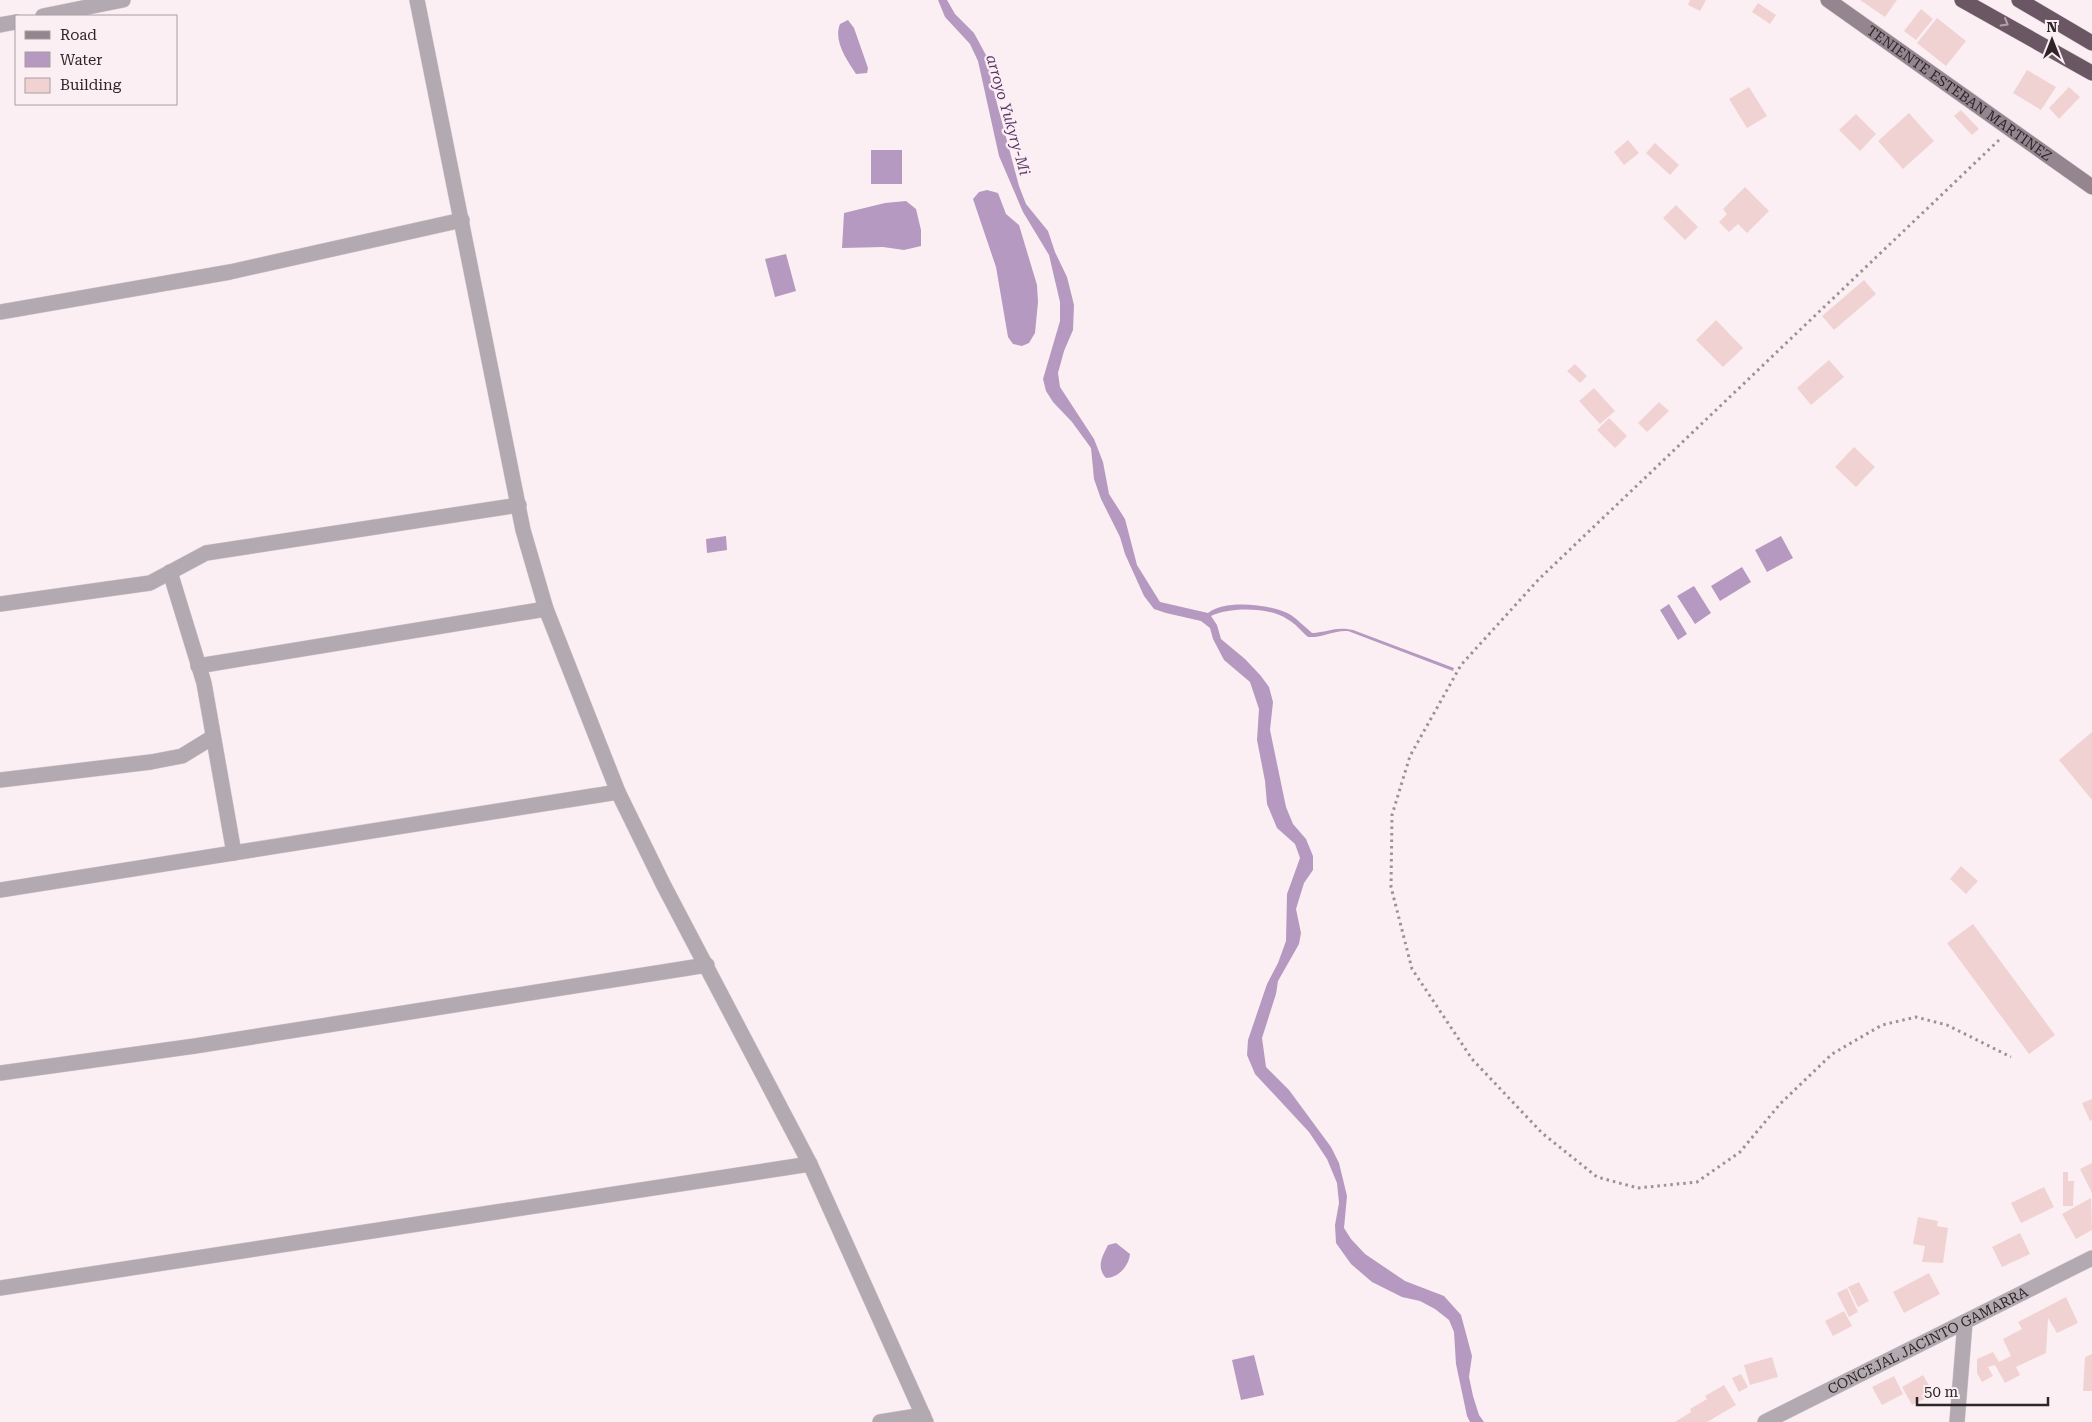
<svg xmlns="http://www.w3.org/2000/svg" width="2092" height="1422" font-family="'Roboto Serif',serif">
<rect width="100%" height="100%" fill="#fbeff3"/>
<path fill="#b599c0" d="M938 0H947L955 14 974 33 987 57 991 81 1019 186 1026 204 1048 231 1055 252 1067 277 1074 305 1073 330 1064 351 1058 373 1060 387 1094 439 1103 462 1109 494 1125 519 1137 565 1160 602 1208 613C1224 599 1273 604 1291 615 1298 620 1305 627 1312 633 1328 632 1336 626 1353 630L1454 668 1453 671 1348 631C1334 630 1322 638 1308 637 1301 631 1295 623 1287 619 1270 607 1229 607 1211 616L1217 625 1221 639 1245 659 1261 676 1269 687 1273 702 1270 730 1286 807 1293 824 1306 839 1313 856V870L1304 883 1296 909 1301 933 1299 944 1278 981 1276 994 1262 1038 1266 1067 1289 1090 1331 1147 1339 1163 1347 1196 1344 1228 1351 1239 1365 1254 1405 1281 1444 1296 1461 1315 1472 1356 1469 1377 1473 1396 1479 1415 1484 1422H1470L1467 1416 1456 1364 1454 1332 1449 1320 1435 1309 1420 1301 1402 1297 1372 1282 1351 1264 1336 1243 1335 1225 1339 1203 1337 1183 1327 1159 1309 1132 1255 1074 1247 1055 1248 1040 1267 984 1278 963 1286 941 1287 894 1300 858 1295 844 1277 828 1267 804 1265 781 1257 740 1259 709 1250 682 1224 660 1213 639 1210 628 1201 621 1166 613 1154 609 1144 596 1125 554 1120 537 1101 499 1094 479 1091 448 1072 422 1053 402 1046 391 1043 379 1060 321V302L1049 255 1023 212 999 156 978 61 970 44 945 17Z
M848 20 854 28 868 68 867 73 856 74C847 60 833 41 840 24Z
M871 150H902V184H871Z
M987 190 998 193 1006 214 1019 225 1037 285 1038 302 1035 333 1029 343 1022 346 1013 344 1008 337 996 267 973 199 979 192Z
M906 201 916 209 921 230V246L904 250 883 247 842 248 844 213 885 203Z
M786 254 796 291 775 297 765 259Z
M726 536 727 550 707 553 706 539Z
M1781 536 1793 558 1767 572 1755 550Z
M1742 567 1751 582 1720 601 1711 586Z
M1694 586 1711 613 1695 624 1677 596Z
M1669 604 1687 634 1678 640 1660 610Z
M1116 1243 1130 1254C1129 1266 1118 1278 1106 1278 1096 1267 1102 1257 1108 1245Z
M1254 1355 1264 1395 1241 1400 1232 1360Z"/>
<path fill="#f1d2d2" d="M1690 0H1706L1700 11 1688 5Z
M1860 0H1897L1885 17Z
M1758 3 1776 15 1770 24 1752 12Z
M1921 9 1933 19 1916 40 1904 31Z
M1937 18 1966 41 1946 66 1917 43Z
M2027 70 2056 87 2041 110 2013 93Z
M1749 87 1767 116 1747 128 1729 99Z
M2069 87 2080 97 2059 119 2049 108Z
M1961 110 1979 129 1972 135 1954 116Z
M1909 113 1934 141 1903 169 1878 141Z
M1856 114 1876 134 1860 151 1839 130Z
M1628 140 1639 153 1624 165 1614 152Z
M1655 143 1679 165 1670 175 1646 153Z
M1745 187 1769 211 1747 233 1738 224 1729 232 1719 222 1727 214 1723 209Z
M1676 205 1698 227 1685 240 1663 218Z
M1864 280 1876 294 1834 330 1822 316Z
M1716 320 1743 348 1723 367 1696 340Z
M1829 360 1844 377 1811 405 1797 388Z
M1575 364 1587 376 1580 383 1567 371Z
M1594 388 1615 411 1600 424 1579 401Z
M1659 402 1669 411 1647 432 1638 423Z
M1609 418 1627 436 1615 448 1597 430Z
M1854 447 1875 467 1856 487 1835 467Z
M2092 732V800L2059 760Z
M1961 866 1978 881 1966 894 1950 879Z
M1973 924 2055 1035 2029 1054 1947 943Z
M2092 1099V1120L2090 1121 2082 1103Z
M2092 1163V1193L2080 1169Z
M2063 1172H2068V1181H2074L2073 1206H2063Z
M2044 1187 2054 1207 2021 1223 2011 1203Z
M2091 1198 2092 1230 2076 1239 2062 1214Z
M1918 1217 1938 1221 1937 1226 1948 1228 1943 1263 1922 1262 1925 1246 1913 1244Z
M2020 1233 2030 1254 2002 1267 1992 1247Z
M1929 1273 1940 1294 1904 1313 1893 1292Z
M1859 1282 1869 1301 1858 1307 1848 1287Z
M1847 1288 1858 1312 1849 1317 1837 1293Z
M2066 1297 2078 1323 2057 1333 2048 1318 2046 1353 2016 1367 2020 1375 2005 1383 1995 1365 1988 1367 1993 1376 1982 1382 1977 1373V1359L1993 1352 1999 1362 2011 1356 2003 1339 2022 1329 2018 1322Z
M1844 1311 1852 1326 1833 1336 1825 1321Z
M2092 1354V1391H2083L2085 1357Z
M1772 1357 1778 1377 1750 1385 1744 1365Z
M1741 1374 1748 1387 1739 1392 1732 1378Z
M1923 1375 1934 1394 1912 1405 1902 1387Z
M1894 1376 1903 1394 1882 1405 1872 1387Z
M1724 1385 1736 1405 1707 1422H1675L1691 1412 1690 1409 1707 1399 1705 1396Z"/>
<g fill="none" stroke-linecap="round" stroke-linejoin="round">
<defs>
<g id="street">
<path d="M417 0 523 530 546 609 618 792 663 884 810 1164 926 1422"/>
<path d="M43 16 123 0"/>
<path d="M0 25 16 22"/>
<path d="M0 312 230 272 462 220"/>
<path d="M170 572 204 683 234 853"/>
<path d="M0 604 150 583 206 553 519 505"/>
<path d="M198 666 546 609"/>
<path d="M0 780 151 762 182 756 213 737"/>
<path d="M0 890 618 792"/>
<path d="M0 1073 195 1046 707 965"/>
<path d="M0 1288 810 1164"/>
<path d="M880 1422 923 1415"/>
<path id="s1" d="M1765 1422 2092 1258"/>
<path d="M1957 1422 1965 1322"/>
</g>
<g id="secondary">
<path id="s2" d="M1828 0 2092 187"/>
</g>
<path id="highway" d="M1962 0 2092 73
M2019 0 2092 43"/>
</defs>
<use href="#street" stroke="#d6cbce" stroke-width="16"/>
<use href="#secondary" stroke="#d6cbce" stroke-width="16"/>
<use href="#highway" stroke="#d6cbce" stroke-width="16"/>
<path stroke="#9c9194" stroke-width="3" stroke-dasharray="2.5 4" stroke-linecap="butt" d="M1999 140 1539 579 1461 665 1410 756 1392 815 1391 887 1412 969 1472 1059 1542 1133 1597 1177 1638 1188 1697 1182 1740 1152 1780 1104 1832 1054 1882 1025 1916 1017 1947 1025 2011 1057"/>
<use href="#street" stroke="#b3a9b0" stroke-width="15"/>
<use href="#secondary" stroke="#94858f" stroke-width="15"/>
<use href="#highway" stroke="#6b5664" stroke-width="15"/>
</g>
<defs><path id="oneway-chevron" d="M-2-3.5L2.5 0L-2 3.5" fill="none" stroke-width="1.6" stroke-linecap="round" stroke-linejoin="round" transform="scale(1.25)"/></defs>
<use stroke="#b3a2ac" href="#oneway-chevron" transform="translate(2005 23) rotate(30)"/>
<g text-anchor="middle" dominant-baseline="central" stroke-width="4.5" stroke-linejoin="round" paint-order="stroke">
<g font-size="14" fill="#2f2528" stroke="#fbeff3">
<text stroke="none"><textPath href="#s2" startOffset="161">TENIENTE ESTEBAN MARTINEZ</textPath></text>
<text stroke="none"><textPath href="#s1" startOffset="182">CONCEJAL JACINTO GAMARRA</textPath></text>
</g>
<g font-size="15" font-style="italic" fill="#5c376a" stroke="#fbeff3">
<text transform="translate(1008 115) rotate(74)">arroyo Yukyry-Mi</text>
</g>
</g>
<rect x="15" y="15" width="162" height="90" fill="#fbeff3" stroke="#a99ea2"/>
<rect x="25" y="31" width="25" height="8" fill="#94858f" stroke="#a99ea2"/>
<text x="60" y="40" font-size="15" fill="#2f2528">Road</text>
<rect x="25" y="52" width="25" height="15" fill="#b599c0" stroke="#a99ea2"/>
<text x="60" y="65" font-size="15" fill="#2f2528">Water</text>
<rect x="25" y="78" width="25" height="15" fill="#f1d2d2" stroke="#a99ea2"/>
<text x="60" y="90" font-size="15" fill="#2f2528">Building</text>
<g transform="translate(2052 40)" stroke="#fbeff3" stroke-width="4" paint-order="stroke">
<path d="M0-4L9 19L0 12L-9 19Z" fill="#2f2528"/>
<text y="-8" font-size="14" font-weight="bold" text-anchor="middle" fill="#2f2528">N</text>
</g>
<path d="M1917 1397v8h131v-8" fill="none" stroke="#2f2528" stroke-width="2.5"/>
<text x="1924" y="1397" font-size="15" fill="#2f2528" stroke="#fbeff3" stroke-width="4" paint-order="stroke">50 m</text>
</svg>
